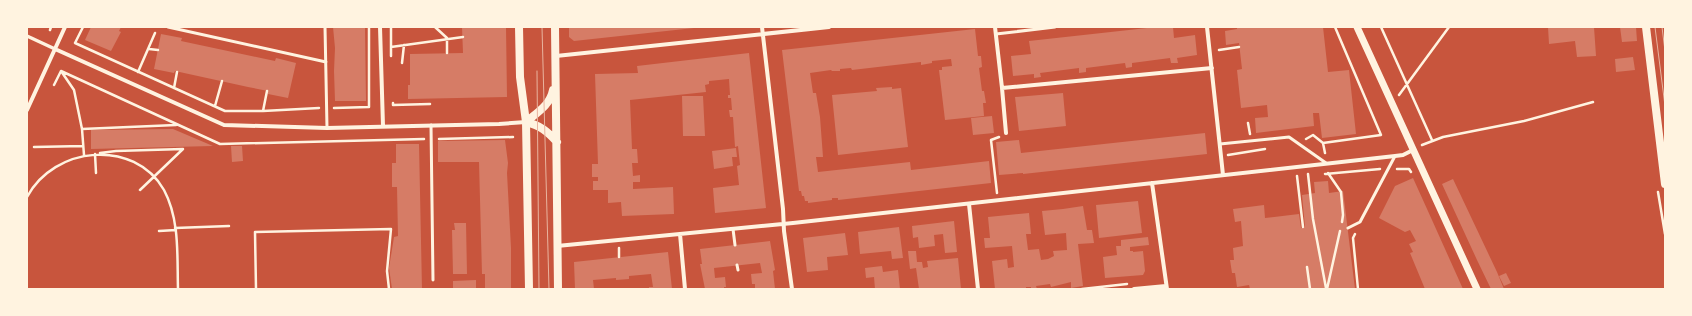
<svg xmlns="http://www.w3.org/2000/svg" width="1692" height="316" font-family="'Source Sans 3',sans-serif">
<rect width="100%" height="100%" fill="#c8553d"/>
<path fill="#d67c66" d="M91 27H121L119 31 121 32 111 51 85 40Z
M333 27H365L366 101H335L334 71 335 48Z
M462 27H506L507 97 408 99V85H410V54L463 53Z
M569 27H694V28L574 41 569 37Z
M1156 27H1173L1174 38 1195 35 1197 55 1177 58 1178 63H1171L1170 58 1132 63V67L1126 68 1125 63 1086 68V72L1079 73V68L1040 73 1041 77 1034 78V74L1013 76 1011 56 1031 54 1029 41Z
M1237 27H1323L1328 72 1349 70 1356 134 1322 138 1319 113H1313L1314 126 1256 133 1255 118 1268 117 1267 105 1241 108 1237 70 1242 69 1239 43 1226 45 1225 31 1237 29Z
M1548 27H1594L1596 56 1577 57 1575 41 1549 44Z
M1620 27H1636L1637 41 1622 42Z
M975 29 978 56H981L982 67 979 68 982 91H984L986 103H983L984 116 945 120 939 70H942V67L952 66 951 59 932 61V63L921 65V62L852 70 851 68 840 69V71H832L831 70 810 73 813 93H816L820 117 823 157H816L818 172 910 162 911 170 989 161 991 183 838 200V198H832V200L808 203V201H805L804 196H802L801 191H799L782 50Z
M161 34 182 38 181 41 275 61 276 58 296 63 288 98 268 94V91L248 87 175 71 174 73 154 69Z
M749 53 766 208 715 213 713 188 739 185 737 166 740 165 738 146 735 147 733 117H730L729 110H732L731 98H728V95H730L729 79 709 81V84L705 85 706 92 630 100 632 149H637L638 163H632L633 176 640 175V182H633V189L673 187 674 214 622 216 621 202 608 203V190H593V181H598V177H592V164H598L595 74 638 73 637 66Z
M1633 57 1635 70 1616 72 1615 59Z
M892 87V89L901 88 908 147 838 155 832 95 877 91 876 88Z
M1063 93 1066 126 1019 131 1015 97Z
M682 96H703L705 136H683Z
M992 116 994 133 973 135 971 118Z
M173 129 213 146 91 149V130Z
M1205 133 1207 154 1023 174V173L999 175 996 142 1019 140 1021 153Z
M505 140 508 163 507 173 511 248V289H485V274H482L479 162H438V141Z
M396 144H419L422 289H392L389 268 394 237 398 236 397 187H392V163H396Z
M231 146H242L243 161 232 162Z
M736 148 737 157H732L733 166 714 169 712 151Z
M1413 178 1432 220 1463 289H1425L1410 253 1413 252 1409 244 1416 241 1410 230 1405 232 1379 218 1395 186Z
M1453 179 1497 272 1504 289H1491L1477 260 1442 184Z
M1328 181 1329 193 1343 191 1355 289H1250L1249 285 1237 287 1235 273H1232L1230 260H1234L1233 248 1243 246 1241 221 1235 222 1233 209 1264 205 1265 218 1299 214 1301 228 1305 227 1302 195 1315 193 1314 182Z
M1138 201 1142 233 1099 238 1096 205Z
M1083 206 1087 230H1092L1094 243 1078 244 1083 286 1071 288V282L1051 287 1050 284 1036 286 1037 289H1031V287H1026V289H995L992 261 1007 259 1008 268 1014 267 1012 246 985 248 984 238H990L988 217 1029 213 1031 234H1026L1028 250 1039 249 1041 260 1048 259 1054 256 1053 251 1067 250 1066 233 1045 235 1042 211 1063 209 1065 226 1063 209Z
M954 221 957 252 945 253 943 234 934 235 935 246 919 248 918 237 913 238 912 226Z
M454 223H466L467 274H453L452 230H455Z
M899 227 903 258 892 259 891 251 860 254 858 232Z
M845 233 848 255 827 257 828 270 807 272 803 238Z
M1148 237 1149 245 1130 247V251H1133V252L1143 251 1145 271 1143 275 1105 278 1103 257 1117 255 1116 246H1121V240Z
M770 241 775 270 773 271 775 289H755V284H752L751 274 762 273 760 263 714 268 715 278 725 277 726 287H724V289H705L700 264H702L700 249Z
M908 251H916L917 262H922L923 268 928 267 927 261 958 258 961 289H919L916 268 910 269Z
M668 252 672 289H649V287H653L651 274 629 276V279L616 280V278L593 280 594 289H575L574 262Z
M882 266 883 272 898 270 900 289H875L874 277 866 278 865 268Z
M1506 273 1511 283 1504 286 1499 276Z
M476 280V289H453V281Z"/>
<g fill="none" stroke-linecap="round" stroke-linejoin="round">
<path stroke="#fff3e0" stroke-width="2.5" d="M83 27 75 43 225 111H263L319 108
M391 27V56
M435 27 447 38V53
M1381 27 1432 140
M50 30 51 27
M391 47 463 37
M149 49 158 50
M1219 50 1239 47
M402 63 404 45
M61 71 74 90 82 129 84 155
M138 72 155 33
M54 85 61 71 220 144 424 139
M174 88 177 72
M1399 95 1449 27
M393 103V105L430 104
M215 106 222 81
M334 108 369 107V27
M263 111 267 91
M1248 123 1250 134
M82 129 176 125
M439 139 513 137
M1306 139 1313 135 1323 143 1381 135 1335 27
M1323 143 1325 153
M1422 145 1443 137 1524 121 1593 102
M34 147 83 146
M100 153 116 151 183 149 140 190
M95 154 96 173
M1228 155 1265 149
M1397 169H1409L1411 172
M1328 173 1341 192 1343 215 1342 222
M1308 174 1313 219 1326 288
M1325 174 1380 169
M1297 176 1303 227
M1658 192 1665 234
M997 193 991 140 999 137
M27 197C54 146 134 138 164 190 180 220 177 256 178 289
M175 228 229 226
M159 231 176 230
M1355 234 1353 238 1358 289
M619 248V257
M1307 267 1310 289
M256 289 255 232 391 229 387 271 389 289
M1082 289 1127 284
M1327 289 1340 231"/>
<path stroke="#fff3e0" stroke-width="3" d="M168 27 326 62
M325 27 327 128
M996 34 1055 27
M431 125 433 280
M1220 144 1289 137 1326 163
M1348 228 1360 222 1395 156
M733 229 735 245
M737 265 738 270"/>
<path stroke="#fff3e0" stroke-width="3.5" d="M27 36 55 49"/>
<path stroke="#fff3e0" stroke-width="4" d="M380 27 383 126
M762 27 783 209 784 231 792 289
M995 27 1002 88 1212 68
M1207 27 1223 175
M55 49 224 125 327 128 499 124 526 122
M556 56 829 27
M1002 88 1006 133
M27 110 65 27
M1152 183 1167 289
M969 204 978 289
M680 234 685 289
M557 246 793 223 1395 156 1403 155 1413 150
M1134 289 1166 286"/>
<path stroke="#fff3e0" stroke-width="7" d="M1357 27 1477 289"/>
<path stroke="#fff3e0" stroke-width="8" d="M519 27 520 77 526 122 529 289
M555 27 558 289
M1646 27 1665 184
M526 122C538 112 550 105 553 90
M526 122C540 125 548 132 557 142"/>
<path stroke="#e9b49f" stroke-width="1" d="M542 27 549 289
M1655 27 1665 106
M1662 27 1665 51
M537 71 539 289"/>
</g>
<rect width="1692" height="316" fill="none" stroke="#fff3e0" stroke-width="56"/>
</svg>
